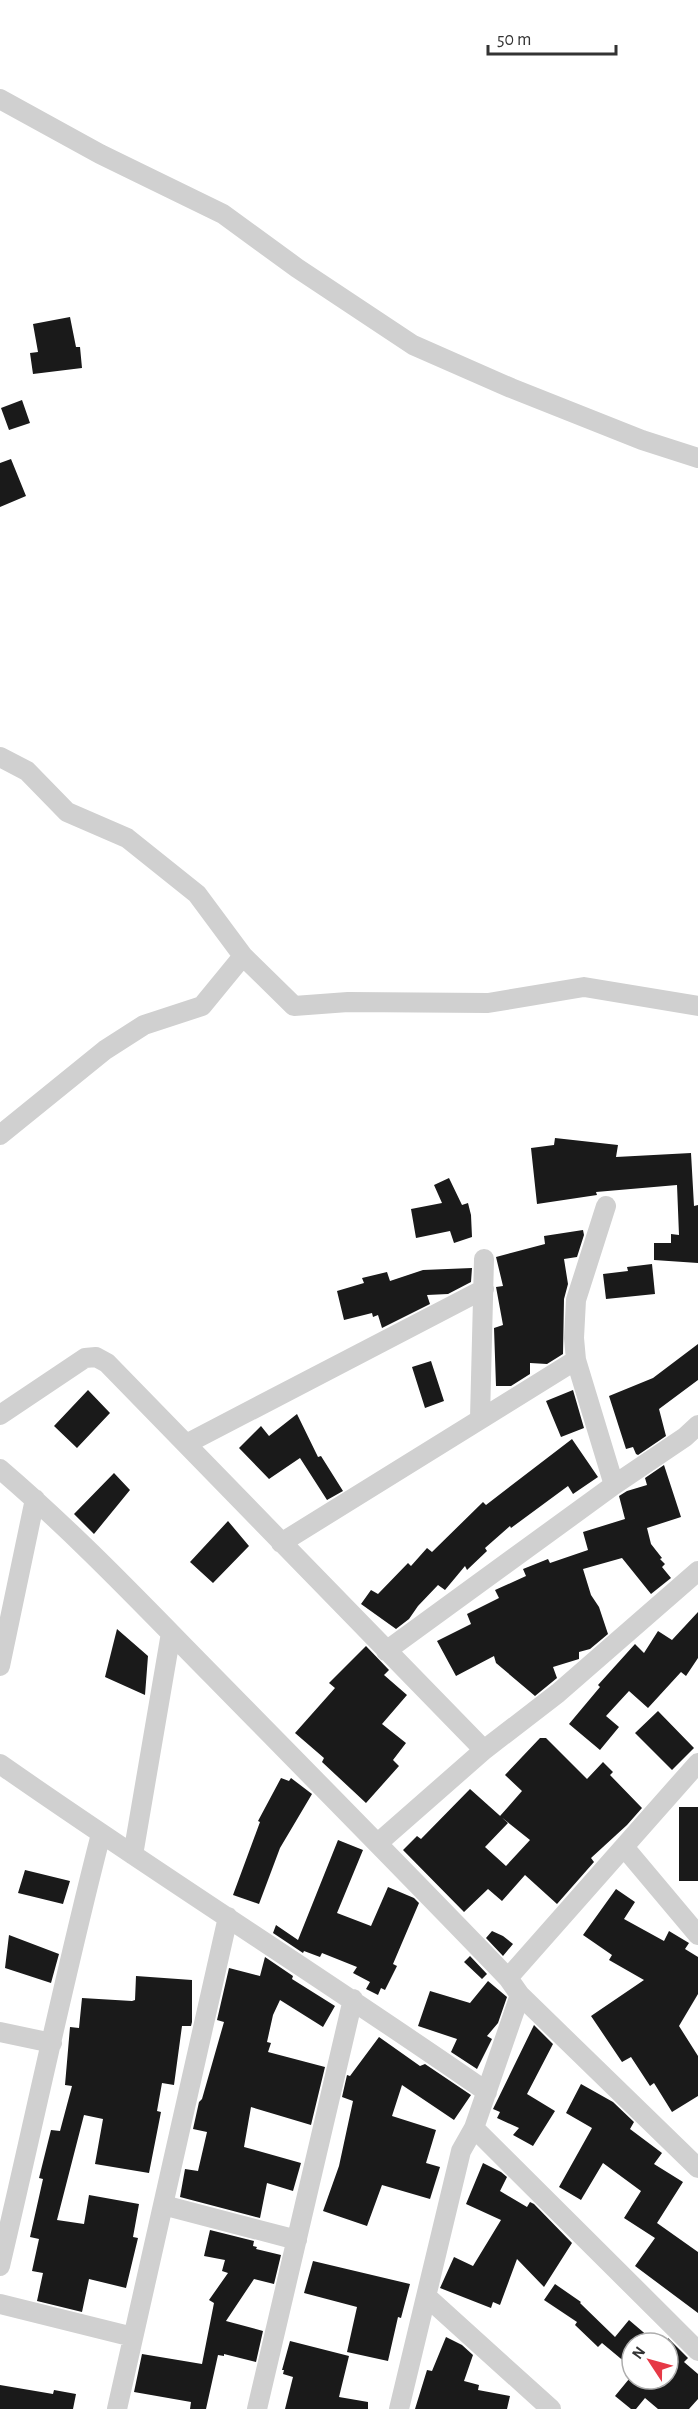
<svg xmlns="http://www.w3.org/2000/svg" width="698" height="2409" font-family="'Alegreya Sans',sans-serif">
<rect width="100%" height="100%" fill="#fff"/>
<path fill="#1a1a1a" d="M70 317 76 347H80L82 368 33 374 30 353 38 352 33 324Z
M22 400 30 423 9 430 1 408Z
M11 459 26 496 0 507V463Z
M555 1138 618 1145 616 1157 691 1153 694 1206 698 1205V1263L654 1260V1243H671V1234L679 1235 677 1185 596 1192 597 1195 537 1204 531 1148 554 1145Z
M449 1178 462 1205 468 1203 471 1215 472 1237 454 1243 450 1231 416 1238 411 1209 442 1203 434 1185Z
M583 1230 584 1235 577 1257 564 1259 568 1284 564 1299 563 1354 547 1364 530 1363V1374L511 1386H496L494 1328 503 1325 496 1287 503 1286 496 1257 545 1244 544 1236Z
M652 1264 655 1294 606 1299 603 1274 628 1271 627 1267Z
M472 1268 471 1282 448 1294 427 1295 430 1304 382 1328 378 1315 373 1317 372 1313 344 1320 337 1291 364 1283 362 1278 387 1272 390 1281 423 1270Z
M698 1344V1380L659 1409 666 1436 638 1455 636 1454 633 1447 626 1449 609 1396 653 1378Z
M431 1361 444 1401 425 1408 412 1367Z
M88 1390 110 1413 77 1448 54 1426Z
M573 1390 584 1428 561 1437 546 1401Z
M297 1414 318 1457 321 1456 343 1491 327 1500 300 1458 269 1479 239 1448 261 1426 269 1436Z
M572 1439 598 1477 573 1494 568 1486 511 1528 510 1526 485 1548 487 1551 467 1570 465 1566 445 1590 438 1585 418 1606 409 1619 396 1629 361 1604 371 1590 378 1594 408 1563 411 1566 427 1548 432 1552 483 1502 486 1505Z
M664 1465 681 1517 647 1528 651 1544 662 1558 660 1559 665 1564 662 1567 671 1578 651 1594 622 1558 583 1569 591 1595 599 1607 608 1634 590 1649 579 1652V1659L553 1667 557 1678 535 1696 496 1663 494 1656 456 1676 437 1641 471 1624 467 1614 499 1598 495 1590 526 1576 523 1569 548 1559 550 1563 588 1550 583 1532 625 1519 619 1496 627 1491 647 1485 645 1478Z
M114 1473 130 1490 94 1534 74 1514Z
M228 1521 249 1546 213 1583 190 1562Z
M698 1612V1658L686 1676 681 1672 648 1708 629 1691 606 1716 619 1727 600 1750 569 1724 600 1687 598 1685 635 1644 644 1653 658 1631 672 1640Z
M117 1629 148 1656 145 1695 105 1677Z
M366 1646 389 1670 384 1675 407 1695 382 1724 406 1743 393 1760 399 1766 366 1803 322 1762 324 1758 295 1733 335 1688 329 1683Z
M658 1711 694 1748 672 1770 635 1733Z
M540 1738H546L587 1779 603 1762 613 1772 610 1775 642 1808 627 1825 591 1858 594 1862 557 1904 525 1875 502 1901 488 1889 464 1912 403 1850 417 1836 421 1839 470 1789 508 1823 485 1847 506 1866 530 1840 500 1816 522 1791 505 1775Z
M281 1778 289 1781 291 1778 312 1794 280 1848 259 1904 233 1895 260 1822 258 1821Z
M679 1807H698V1881H679Z
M338 1840 363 1850 337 1913 371 1926 388 1887 414 1898 419 1903 393 1964 397 1966 385 1990 381 1988 378 1995 366 1989 370 1982 353 1973 357 1967 322 1953 320 1957 304 1951 303 1953 273 1933 276 1925 298 1940Z
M25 1870 70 1881 63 1904 18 1893Z
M616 1889 635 1902 624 1919 664 1941 669 1931 689 1943 685 1949 698 1957V1994L679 2026 698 2056V2096L672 2112 654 2083 650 2086 631 2057 622 2062 591 2016 644 1980 609 1960 612 1955 583 1935Z
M492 1931 503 1936 513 1944 503 1956 486 1938Z
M9 1935 59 1954 51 1983 5 1968Z
M470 1956 487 1974 482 1979 464 1962Z
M265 1957 293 1976 292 1979 335 2006 323 2027 280 2000 273 2015 267 2042 271 2043 268 2052 325 2067 311 2125 251 2107 244 2147 301 2163 293 2191 267 2183 260 2218 180 2197 185 2169 198 2171 207 2132 193 2129 199 2102 202 2099 224 2022 217 2020 229 1968 260 1976Z
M136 1976 192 1980V2022L191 2026H182L174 2085 162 2083 157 2111 161 2112 149 2173 95 2164 103 2119 84 2115 57 2220 84 2224 89 2195 139 2204 133 2237 138 2238 126 2288 89 2279 82 2312 37 2301 43 2273 32 2271 39 2239 30 2237 43 2179 39 2178 51 2130 60 2131 72 2086 65 2085 70 2027 79 2028 82 1998 132 2001 135 2000Z
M488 1981 507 1997 498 2023 487 2036 492 2039 477 2069 451 2052 457 2039 418 2026 430 1991 470 2003Z
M534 2025 553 2044 527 2094 555 2111 533 2146 513 2135 519 2128 497 2118 500 2112 493 2109Z
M379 2037 420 2066 425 2064 471 2095 454 2120 402 2085 392 2116 436 2130 426 2163 440 2167 430 2199 382 2185 367 2226 323 2211 339 2166 353 2101 342 2097 347 2075 350 2076Z
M581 2084 613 2102 634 2122 630 2129 662 2153 654 2164 683 2182 657 2223 698 2252V2313L635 2266 655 2238 624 2218 641 2191 603 2163 581 2200 559 2187 592 2128 566 2113Z
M483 2163 501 2172 507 2177 500 2191 527 2207 530 2202 534 2204 572 2243 544 2287 517 2259 500 2305 493 2302 491 2308 440 2288 454 2257 473 2266 501 2220 466 2204Z
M210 2230 254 2241 253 2246 257 2247 256 2249 281 2255 274 2284 254 2279 226 2321 263 2331 256 2362 224 2354V2356L218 2355 206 2409H190L191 2402 134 2392 142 2354 202 2364 214 2303 209 2300 228 2273 222 2271 225 2260 204 2256Z
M313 2261 410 2284 401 2318 398 2317 388 2361 347 2352 357 2307 304 2293Z
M555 2284 581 2302 580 2303 615 2337 629 2320 656 2343H632V2368L602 2343 598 2347 575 2325 577 2322 544 2300Z
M446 2337 462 2345 473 2355 464 2381 479 2385 478 2390 510 2396 507 2409H415L427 2370 432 2371Z
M668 2338 688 2358 684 2362 698 2374V2399L689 2409H658L645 2398 636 2409H631L615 2396 629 2379H668Z
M290 2341 349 2356 339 2397 368 2402V2409H285L293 2377 283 2374 284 2370H282Z
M0 2385 53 2394 54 2390 76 2394 73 2409H0Z"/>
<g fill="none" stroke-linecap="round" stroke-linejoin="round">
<path stroke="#d0d0d0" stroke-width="20" d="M0 99 100 154 223 214 297 268 413 345 511 388 642 440 698 458
M0 757 27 771 67 812 127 838 197 894 243 956 202 1006 144 1025 105 1050 0 1135
M243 956 294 1006 348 1002 488 1003 584 987 698 1006
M606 1206 576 1300 574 1338 576 1360 614 1485
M0 1415 85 1358 96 1357 107 1363 484 1750
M480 1418 484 1259
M186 1444 484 1289
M0 1469C75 1533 143 1605 212 1675 311 1776 410 1876 508 1978L520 1995 698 2168
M281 1543 576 1360
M386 1651 614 1485 685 1437 698 1425
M0 1666 35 1499
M0 1764C160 1876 326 1980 487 2092
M378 1843 484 1750 558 1693 698 1571
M624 1847 698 1935
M133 1855 171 1633
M508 1978 698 1763
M0 2032 52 2043
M474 2128 698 2351
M163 2205 297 2240
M0 2266C34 2122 64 1977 101 1834
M426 2296 551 2409
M0 2304 133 2337
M117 2409 228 1917
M257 2409 353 1999
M399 2409 461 2151 474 2128 520 1995"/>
</g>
<g transform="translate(650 2361) rotate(306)"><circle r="28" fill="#ffffff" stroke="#adadad" stroke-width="1.5"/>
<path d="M0-4.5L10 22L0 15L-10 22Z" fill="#e63946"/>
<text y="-9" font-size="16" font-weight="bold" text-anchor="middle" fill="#333333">N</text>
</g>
<path d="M488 45v9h128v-9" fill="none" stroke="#333333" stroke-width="3"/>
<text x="497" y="45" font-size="18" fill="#333333" stroke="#ffffff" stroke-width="4.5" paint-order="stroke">50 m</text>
</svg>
